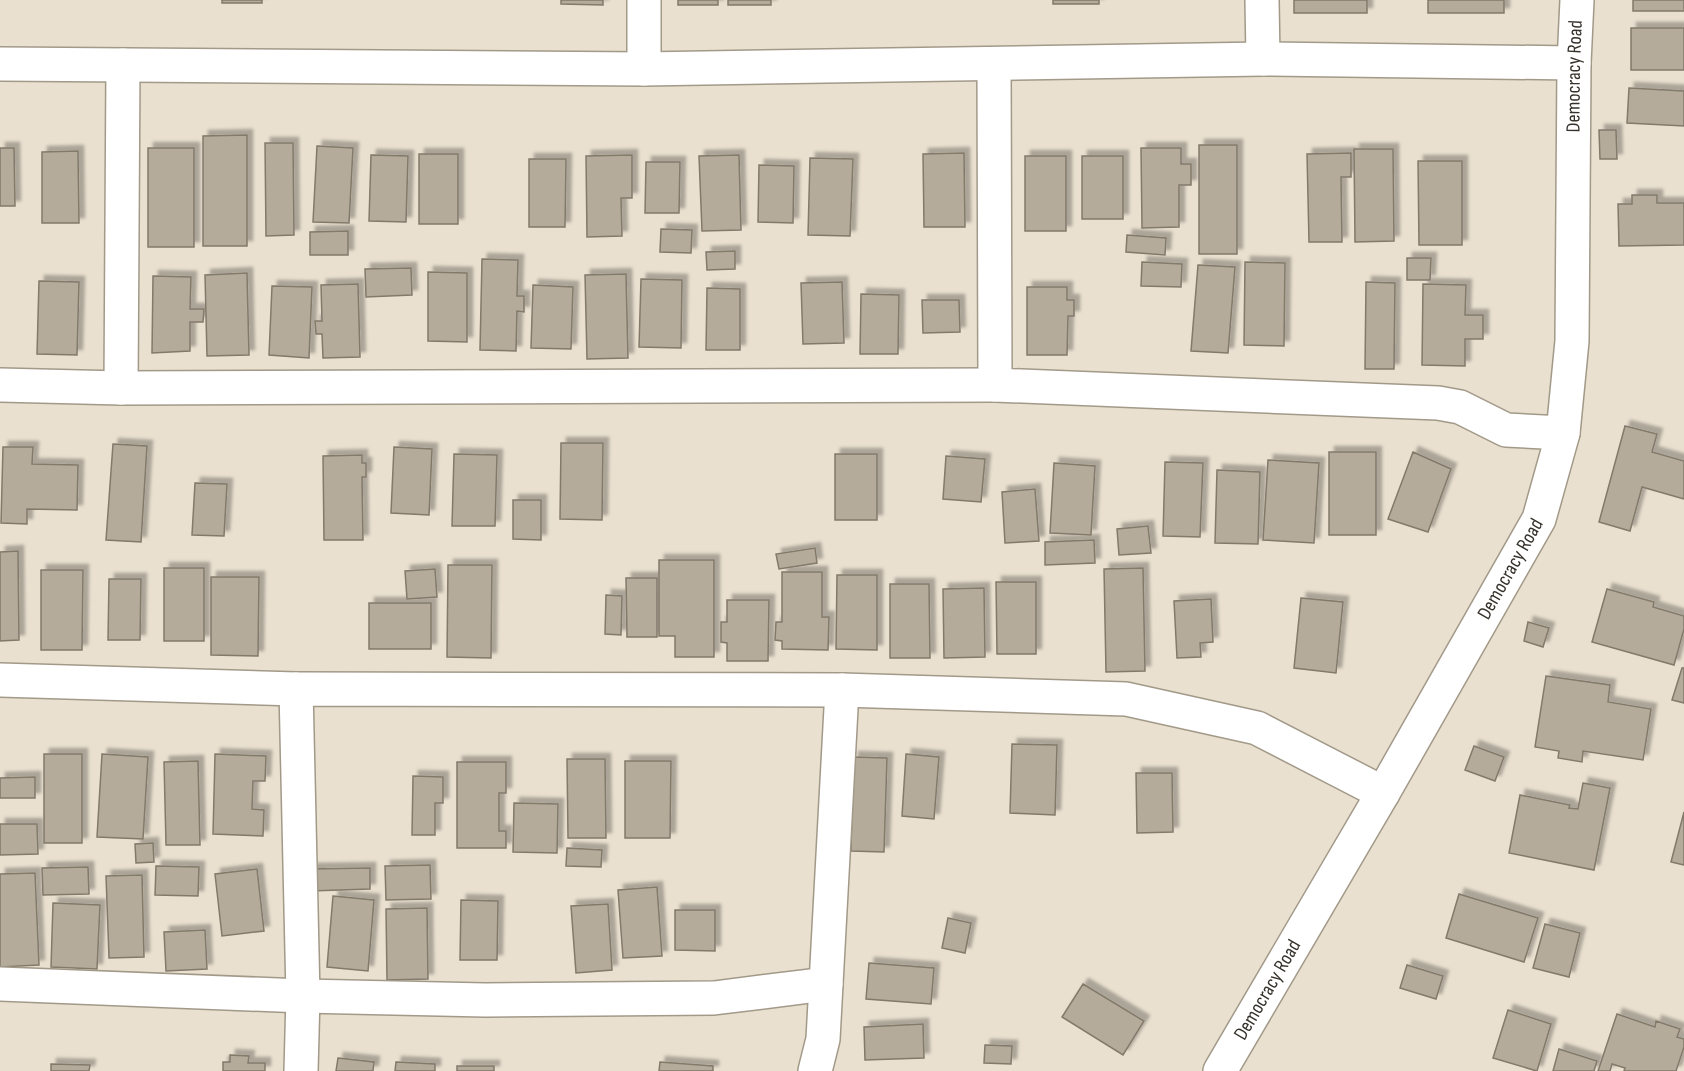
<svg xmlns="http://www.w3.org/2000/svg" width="1684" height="1071" font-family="'Sofia Sans Condensed',sans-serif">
<defs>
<filter id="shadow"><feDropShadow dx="5.5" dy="-5.5" stdDeviation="1.5" flood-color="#0004"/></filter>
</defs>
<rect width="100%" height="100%" fill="#e9e0cf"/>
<path fill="#b4ab9b" stroke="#837a6b" stroke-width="1.5" filter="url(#shadow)" d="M222 0H262V3H222Z
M561 0H603V5L561 4Z
M678 0H718V5H678Z
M728 0H771V5H728Z
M1053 0H1099V4H1053Z
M1294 0H1367V13H1294Z
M1428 0H1504V13H1428Z
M1633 0H1684V11H1633Z
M1631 28H1684V70H1631Z
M1629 88 1684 91V126L1627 123Z
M1599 130H1616L1617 159H1600Z
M247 135V246H203V136Z
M265 143H293L294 235 266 236Z
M1199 145H1237V254H1199Z
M317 146 353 148 349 223 313 222Z
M0 148H14L15 206H0Z
M148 148H194V247H148Z
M1141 148H1181V164H1191V185H1179V227L1142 228Z
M1354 149H1393L1394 241 1355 242Z
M78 151 79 223H42V152Z
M964 153 965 227H924L923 154Z
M1351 153V177H1341L1342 242H1309L1307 154Z
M419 154H458V224H419Z
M371 155 408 156 406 222 369 221Z
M632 155V198H621L622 236 587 237 586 156Z
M739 155 741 230 702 231 699 156Z
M1025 156H1066V231H1025Z
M1082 156H1123V219H1082Z
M810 158 853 159 850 236 808 235Z
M529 159H566L565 227H529Z
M1418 161H1462V245H1419Z
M646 162H680L679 213H645Z
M759 165 794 166 793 223 758 222Z
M1632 195H1657V203H1684V245L1619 246 1618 204H1632Z
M661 229 692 230 691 253 660 252Z
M348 231V255H310V232Z
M1127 235 1166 238 1165 255 1126 252Z
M735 251V269L707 270 706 252Z
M1407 258H1431L1430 280H1407Z
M482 259 518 260 517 296H524V312L517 311 516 351 480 350Z
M1142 262 1182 264 1181 287 1141 286Z
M1245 262 1285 263 1284 346 1244 345Z
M1198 265 1235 267 1228 353 1191 351Z
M411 268 412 295 366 297 365 269Z
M428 272 467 273V342L428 341Z
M247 273 249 355 207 356 205 275Z
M626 274 628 358 587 359 585 275Z
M153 276 191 277 190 309H204L203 322H190V351L152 353Z
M641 279 682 280 681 348 639 347Z
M39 281 79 282 77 355 37 354Z
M842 282 844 343 803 344 801 283Z
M1366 282 1395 283 1394 369H1365Z
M358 284 360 357 323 358 322 334H316L315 321H322L321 285Z
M1423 284 1466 285 1465 315H1483V339H1465V366L1422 365Z
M533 285 573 287 571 349 531 348Z
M272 286 312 287 309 358 269 355Z
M1027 287H1067V300H1074V316H1068L1067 355H1027Z
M707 288 740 289V350H706Z
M861 294 899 295 898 354H860Z
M922 300H959L960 332 923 333Z
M1625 426 1657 434 1652 452 1684 461V499L1642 487 1630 531 1599 522Z
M561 443H603L602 520 560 519Z
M113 444 147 446 141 542 106 540Z
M3 447H33L32 464 78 465 77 510 27 509V524L1 523Z
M394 447 432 449 429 515 391 513Z
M1329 452H1376V535H1329Z
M1413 452 1451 469 1428 532 1388 519Z
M454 454 497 455 495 526H452Z
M835 454H877V520H835Z
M362 455V463H366V477H362L363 540H324L323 456Z
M946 456 985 459 981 502 943 499Z
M1268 460 1319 463 1314 543 1263 540Z
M1165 462 1203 463 1200 537 1163 536Z
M1054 463 1095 466 1091 535 1050 533Z
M1217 470 1260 472 1258 544 1215 543Z
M195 483 227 484 224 536 192 535Z
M1035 489 1039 541 1005 543 1002 492Z
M513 500H541V540L513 539Z
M1148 526 1151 553 1119 555 1117 529Z
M1094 540 1095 563 1045 565V542Z
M815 548 817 563 779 569 776 554Z
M18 551 19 640 0 641V552Z
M659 560H714V657H675V636H659Z
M448 565H492L491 658 447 657Z
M164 568H204V641H164Z
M1143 568 1145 671 1106 672 1104 569Z
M435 569 437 597 407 599 405 571Z
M41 570H83L82 650H41Z
M782 572H822V617H829L828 650 782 649V641L775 640 776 622H782Z
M837 575H877V650L836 649Z
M211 577H259L258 656 211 655Z
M626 578H657V637H627Z
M109 579H141L140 640H108Z
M996 582H1036V654H997Z
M890 584H929L930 658H890Z
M984 588 985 657 944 658 943 589Z
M1607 589 1654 602 1653 607 1684 616V629L1674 665 1592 642Z
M606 595 622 596 621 635 605 634Z
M1301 598 1343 602 1336 673 1294 668Z
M1211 599 1213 642 1200 643 1201 657 1177 658 1174 601Z
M727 600H769L768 661H727V643L721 642V622H727Z
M369 603H431V649H369Z
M1528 622 1549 628 1543 647 1524 641Z
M1682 668H1684V703L1672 700Z
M1546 676 1610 685 1608 702 1651 709 1643 760 1583 751 1582 762 1558 758 1559 751 1535 747Z
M1012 744 1057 745 1055 815 1010 813Z
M1474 746 1504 757 1495 781 1465 770Z
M44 754H82V843H44Z
M102 754 148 757 143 839 97 837Z
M215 754 266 756 265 781H253L252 809 264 810 263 836 213 834Z
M906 754 939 757 934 819 902 816Z
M853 757 887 758 884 852 851 851Z
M567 759H605L606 838H568Z
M198 761 200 845H166L164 762Z
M625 761H671L670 838H625Z
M457 762H506V793H499V831H506V848H457Z
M1136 773H1172L1173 832 1137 833Z
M413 776 443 777V803H435V835H412Z
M35 777V798H0V778Z
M1583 783 1610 788 1594 870 1509 853 1520 795 1570 805 1569 808 1578 809Z
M514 803 558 804 557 853 513 852Z
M1684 812V865L1671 862Z
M0 824H37L38 854 0 855Z
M153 843 154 862 136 863 135 844Z
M567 848 602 850 601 867 566 866Z
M430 865 431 899 386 900 385 866Z
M156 866 199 867 198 896 155 895Z
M88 867 89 894 43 895 42 868Z
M370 868V889L310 891V869Z
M257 869 264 931 222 936 215 874Z
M35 873 39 965 0 967V874Z
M142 875 144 957 109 958 106 876Z
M657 887 662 956 623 958 618 890Z
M1459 894 1538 918 1524 962 1446 938Z
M333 896 374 900 368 971 327 967Z
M461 900 498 901 497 960H460Z
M53 903 100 905 97 969 51 967Z
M608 904 612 970 576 973 571 906Z
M427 908 428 979 387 980 386 909Z
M675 910H715V951L675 950Z
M948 918 971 923 965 953 942 948Z
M1545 924 1580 933 1569 977 1533 968Z
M205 930 207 969 166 971 164 932Z
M869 963 934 968 931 1004 866 999Z
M1407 965 1443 976 1436 999 1400 988Z
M1083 984 1144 1021 1123 1055 1062 1017Z
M1508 1010 1551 1024 1537 1071 1493 1058Z
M1617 1014 1655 1027 1656 1021 1680 1029 1677 1037 1684 1039V1047L1676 1071H1624L1625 1068 1612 1064 1610 1071H1598Z
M923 1024 924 1058 865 1060 864 1027Z
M985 1045 1012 1046 1011 1064 984 1063Z
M1559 1049 1597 1061 1594 1071H1553Z
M230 1055 249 1056 248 1063H265V1071H223V1062H230Z
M338 1058 374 1062 373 1071H336Z
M396 1062 435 1064V1071H395Z
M660 1062 713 1066V1071H659Z
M51 1064 90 1065 89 1071H51Z
M457 1066H494V1071H457Z"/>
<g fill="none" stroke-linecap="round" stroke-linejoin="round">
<defs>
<g id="minor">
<path d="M644 0V69"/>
<path d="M1262 0 1263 59"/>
<path d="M0 64 644 69 1263 59 1574 63"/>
<path d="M994 64 995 385 1438 403 1460 407 1506 430 1563 433"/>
<path d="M0 385 121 388 995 385"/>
<path d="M121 388 123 65"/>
<path d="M0 680 296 689"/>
<path d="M0 984 303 996 485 1000 714 998 826 984"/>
<path d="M301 1071 303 996 296 689 842 690 1126 699 1257 728 1383 793"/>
<path d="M815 1071 823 1039 842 690"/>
<path id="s1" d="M1220 1071 1383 793 1539 519 1563 433 1572 341 1574 63 1577 0"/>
</g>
</defs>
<use href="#minor" stroke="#a29989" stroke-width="36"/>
<use href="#minor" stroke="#fff" stroke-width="33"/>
</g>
<g text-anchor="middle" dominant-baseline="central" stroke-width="4.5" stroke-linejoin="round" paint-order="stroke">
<g font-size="20" fill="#36322b" stroke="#fff">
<text stroke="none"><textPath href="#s1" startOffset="1084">Democracy Road</textPath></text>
<text stroke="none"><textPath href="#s1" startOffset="580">Democracy Road</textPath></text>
<text stroke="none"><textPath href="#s1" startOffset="94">Democracy Road</textPath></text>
</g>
</g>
</svg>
